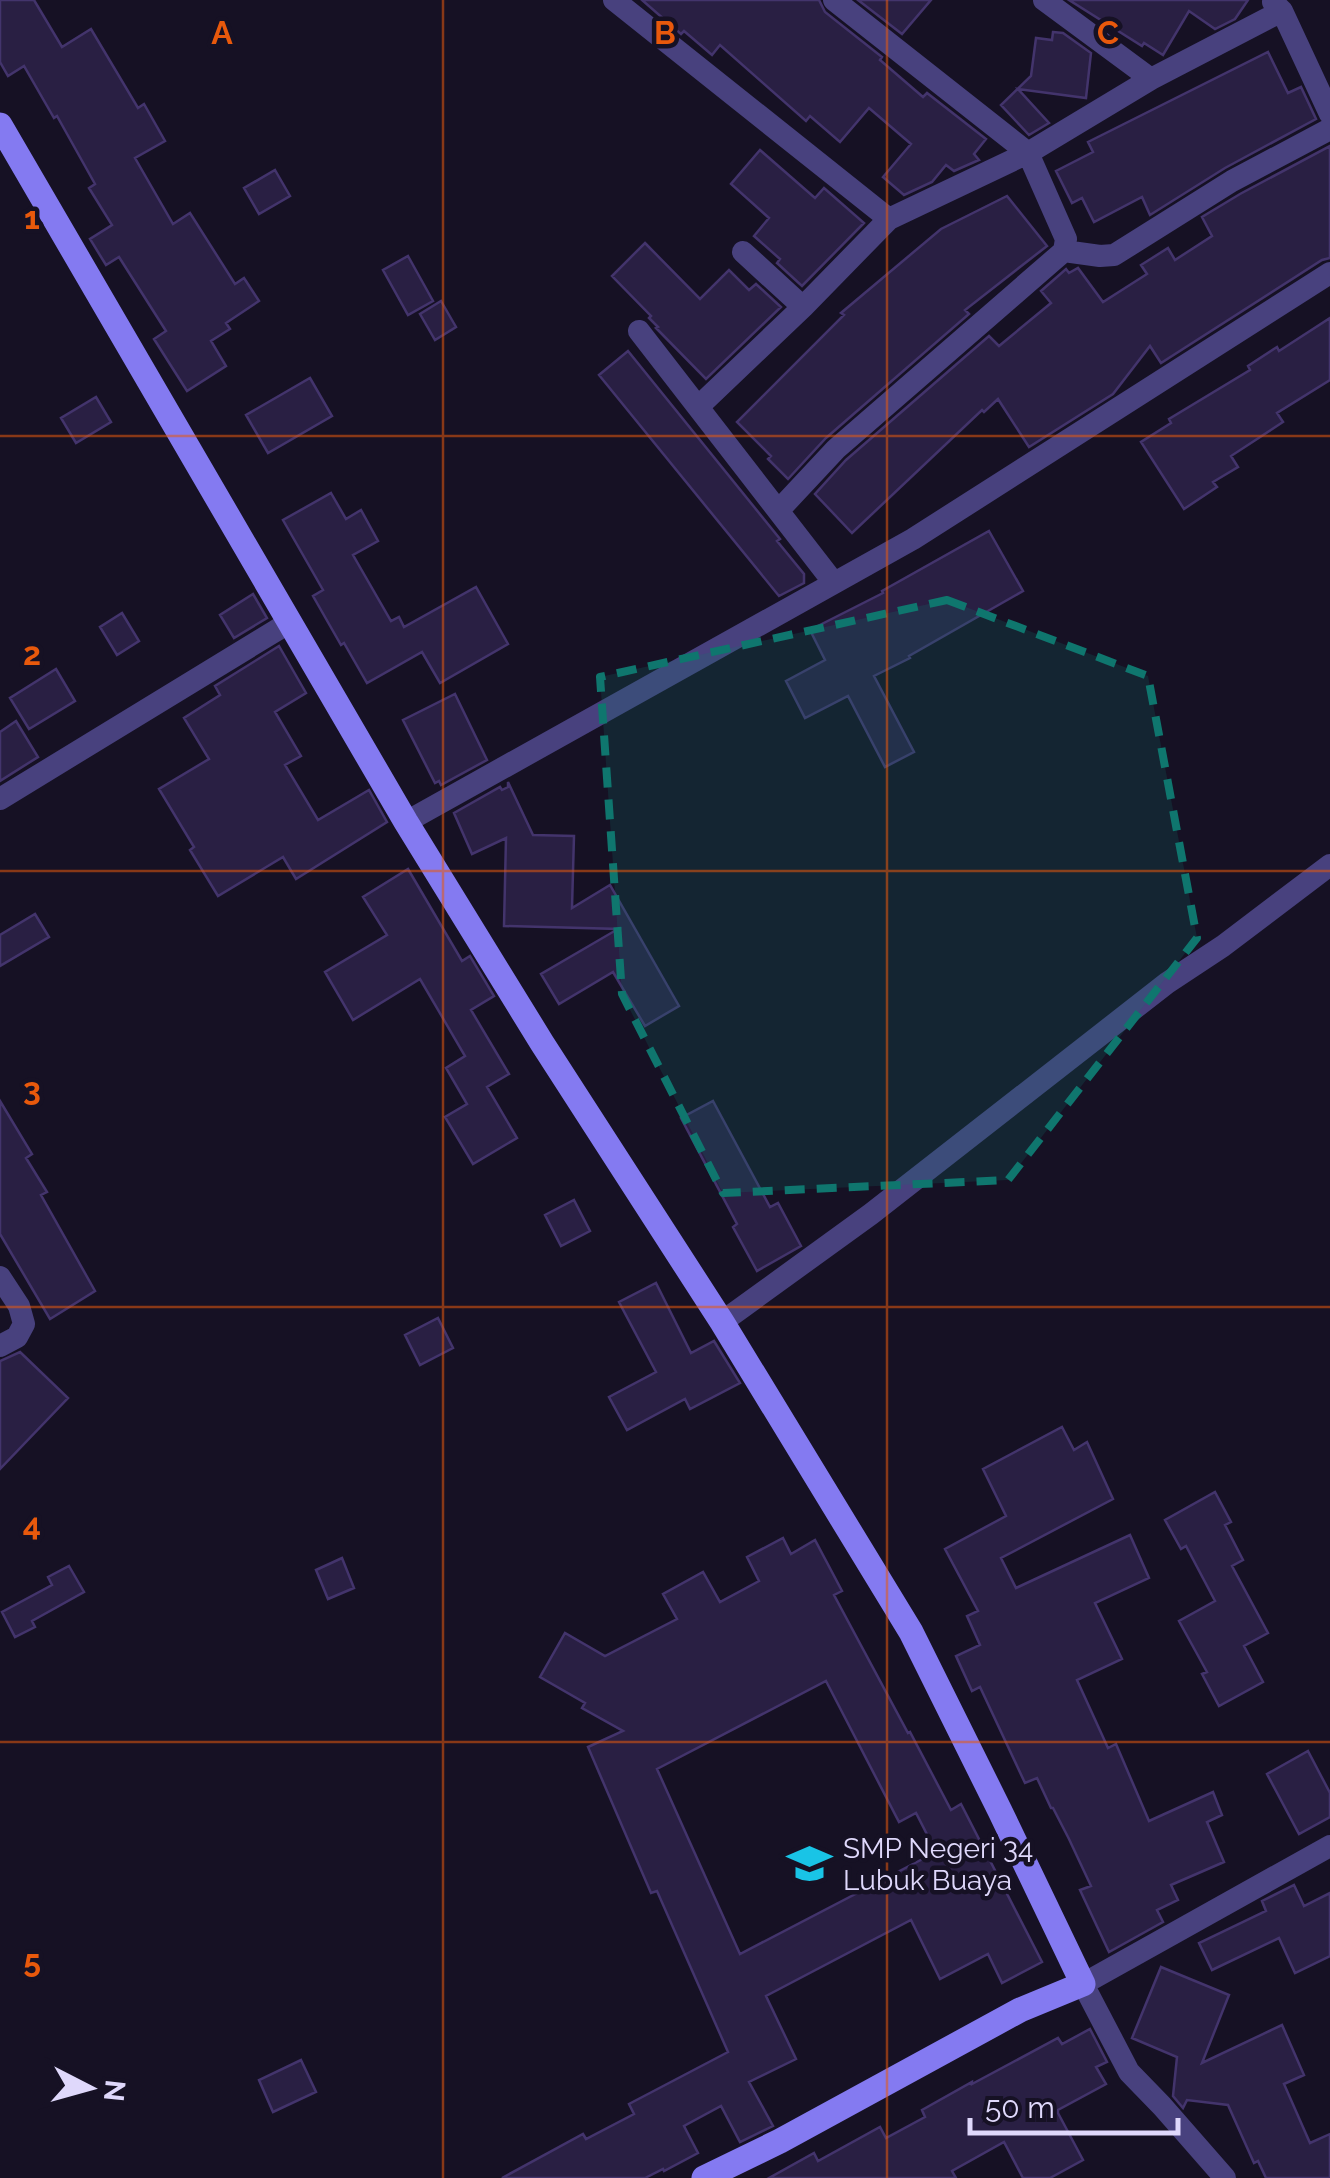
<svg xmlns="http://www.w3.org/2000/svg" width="1330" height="2178" font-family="Raleway,sans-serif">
<rect width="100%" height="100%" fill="#161124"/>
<path fill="#291f43" stroke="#43346c" stroke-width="2.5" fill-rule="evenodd" d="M0 0H34L62 47 91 29 138 108 144 104 165 141 135 158 173 224 190 213 235 284 244 278 259 301 226 323 230 329 211 341 226 366 187 391 154 339 166 331 119 257 106 265 90 239 112 225 89 188 95 184 57 116 54 118 24 66 8 76 0 62Z
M642 0H819L825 12 882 57 880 60 923 97 927 93 986 139 974 154 979 160 954 171 946 165 932 182 904 195 883 177 911 144 869 108 840 142 810 116 806 121 720 45 712 55 684 31 681 34Z
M858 0H931L902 34Z
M1069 0H1248L1235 19 1215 29 1189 11 1163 55 1144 43 1142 46Z
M1053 32 1063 33 1091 53 1086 98 1018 89 1049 123 1029 135 1001 105 1031 76 1036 38 1052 40Z
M1268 52 1288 93 1301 87 1316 119 1225 168 1150 215 1142 197 1094 222 1082 198 1072 203 1056 171 1093 152 1088 142Z
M1330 146V258L1322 260 1161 363 1150 346 1113 394 1029 447 998 399 984 412 982 410 852 533 815 494 846 460 989 336 999 346 1051 303 1041 291 1066 269 1069 273 1078 268 1103 302 1147 274 1141 265 1168 248 1175 260 1212 236 1202 217 1240 194Z
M760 150 815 198 824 188 864 223 802 286 777 263 780 259 754 236 769 218 731 184Z
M275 170 290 196 259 214 244 188Z
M1007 196 1047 246 965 310 969 314 826 438 788 479 768 459 771 456 737 422 844 315 841 313 941 229Z
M645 243 700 299 729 270 749 290 756 284 781 307 706 379 656 328 658 327 649 318 651 316 612 276Z
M408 256 433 301 408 315 383 270Z
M441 301 456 327 435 340 420 314Z
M1330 318V380L1277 413 1283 422 1231 456 1238 467 1213 482 1217 487 1184 509 1141 442 1171 423 1169 419 1250 370 1248 366 1277 347 1279 351Z
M628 351 780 539 777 541 804 574V583L779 596 599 375Z
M310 378 332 416 268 453 246 415Z
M96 397 111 422 76 443 61 418Z
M331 493 346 519 361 510 378 541 353 555 391 621 399 617 404 627 476 587 508 644 440 683 422 652 367 683 344 643 341 645 313 596 323 590 283 520Z
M989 531 1023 591 909 656 910 658 874 676 914 752 885 767 848 696 805 718 786 681 825 660 810 630 883 593 882 591Z
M253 594 267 618 234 638 220 615Z
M122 613 139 641 117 655 100 627Z
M279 646 306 693 275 712 301 756 285 765 318 820 369 790 387 822 296 879 283 857 218 896 190 850 194 847 159 789 209 759 184 718 220 695 215 686Z
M56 669 75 701 29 729 10 698Z
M455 694 487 760 441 785 439 781 435 783 403 720Z
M16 721 38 757 0 781V732Z
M508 782 533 835 574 836 572 908 610 885 679 1006 645 1026 613 972 559 1004 541 974 618 929 504 926 506 838 472 854 454 813 500 787 502 790 508 787Z
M408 869 462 961 470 956 494 996 471 1010 509 1074 487 1087 517 1138 473 1164 445 1117 467 1104 446 1068 465 1056 420 979 353 1020 325 972 387 935 363 897Z
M35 914 49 937 0 966V935Z
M0 1101 32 1154 26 1158 47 1192 41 1195 95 1291 50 1319 0 1234Z
M713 1101 770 1207 778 1203 801 1246 757 1271 733 1227 737 1224 681 1118Z
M574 1200 590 1231 561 1246 545 1215Z
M656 1283 691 1353 714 1341 740 1383 690 1409 685 1399 627 1430 609 1397 656 1372 619 1302Z
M438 1318 453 1348 420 1365 405 1335Z
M20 1352 68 1398 0 1469V1361Z
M1062 1427 1074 1450 1087 1442 1113 1499 1001 1558 1016 1588 1130 1535 1149 1578 1095 1603 1122 1659 1077 1680 1108 1748 1116 1744 1149 1821 1213 1792 1222 1815 1207 1822 1224 1862 1171 1885 1178 1900 1157 1910 1163 1922 1109 1952 1080 1890 1091 1886 1069 1839 1053 1808H1051L1037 1778 1025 1783 980 1687 972 1691 956 1656 980 1645 967 1616 978 1611 945 1549 1006 1516 983 1469Z
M1215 1492 1231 1522 1225 1525 1243 1560 1232 1566 1268 1633 1244 1646 1263 1682 1219 1706 1202 1674 1207 1672 1179 1621 1215 1601 1186 1546 1181 1549 1165 1520Z
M783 1538 791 1554 815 1540 842 1591 834 1595 908 1733 910 1732 951 1810 961 1804 1042 1962 1002 1983 988 1954 940 1979 911 1920 766 1996 796 2059 749 2082 773 2126 740 2142 721 2106 684 2126 698 2153 664 2171 663 2169 645 2178H502L583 2134 586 2139 634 2114 629 2104 728 2052 657 1891 651 1893 588 1747 623 1731 582 1708 585 1703 540 1677 565 1633 605 1656 677 1619 663 1594 703 1572 720 1602 759 1581 747 1557ZM826 1681 899 1822 916 1813 936 1852 740 1954 657 1769Z
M342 1558 354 1588 328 1599 316 1570Z
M69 1566 84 1592 32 1621 35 1627 15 1637 2 1612 52 1585 48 1577Z
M1308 1751 1330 1793V1817L1299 1834 1267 1774Z
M1294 1885 1304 1906 1330 1893V1956L1295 1973 1279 1938 1212 1970 1199 1943 1266 1911 1262 1901Z
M1161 1967 1229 1995 1202 2063 1282 2025 1304 2075 1284 2084 1310 2143 1330 2134V2178H1266L1258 2161 1254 2163 1228 2105 1187 2100 1183 2108 1173 2096 1177 2057 1132 2038Z
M1090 2029 1107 2062 1096 2067 1106 2084 1058 2110V2113L1083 2160 1050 2178H1023L1004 2142 952 2171 956 2178H769L814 2153 818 2161 880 2127 886 2138 925 2117 922 2110 972 2082V2084L1058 2038 1062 2044Z
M301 2060 316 2092 273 2112 259 2080Z"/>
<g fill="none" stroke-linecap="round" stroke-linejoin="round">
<path stroke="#48417e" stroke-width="22" d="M614 0 889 219 1028 153 1151 79 1282 11
M1044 0 1151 79
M1273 2 1282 11 1330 114
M1064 251 1100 256 1114 255 1232 181 1330 129
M743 252 803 307
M639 331 834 583
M698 407 803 307 889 219
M779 510 836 449 1064 251 1066 239 1028 153 834 0
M0 799 290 622
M406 822 913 539 1330 273
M0 1277 19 1306 24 1324 17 1337 0 1346
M722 1322 871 1214 1167 983 1223 946 1330 865
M1225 2178 1162 2106 1129 2072 1083 1984 1330 1846"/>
<path stroke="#847af1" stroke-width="25" d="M0 125 406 822 542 1043 722 1322 911 1632 1000 1811 1083 1984 1020 2010 780 2141 704 2178"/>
</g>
<path fill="#0f766e" fill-opacity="0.2" stroke="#0f766e" stroke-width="8" stroke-dasharray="20 12" stroke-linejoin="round" d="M947 600 1148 676 1197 938 1008 1180 723 1193 622 994 600 677Z"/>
<path fill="none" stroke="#e8590c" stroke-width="2.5" stroke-opacity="0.55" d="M443 0V2178M887 0V2178M0 436H1330M0 871H1330M0 1307H1330M0 1742H1330"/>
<defs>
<symbol id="school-bare" viewBox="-9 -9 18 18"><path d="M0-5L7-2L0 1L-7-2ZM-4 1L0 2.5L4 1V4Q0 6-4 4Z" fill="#19c4e6" stroke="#161124" stroke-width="2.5" paint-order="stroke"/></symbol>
</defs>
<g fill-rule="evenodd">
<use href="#school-bare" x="778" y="1832" width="63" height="63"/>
</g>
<g text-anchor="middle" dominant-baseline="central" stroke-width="9" stroke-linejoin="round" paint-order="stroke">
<g font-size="28" fill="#dfd8fb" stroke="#161124" text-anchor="start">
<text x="843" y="1848">SMP Negeri 34<tspan x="843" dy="32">Lubuk Buaya</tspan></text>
</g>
</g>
<g font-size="32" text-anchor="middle" font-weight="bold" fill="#e8590c" stroke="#161124" stroke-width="9" stroke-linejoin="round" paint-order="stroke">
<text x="222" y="44">A</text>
<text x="665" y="44">B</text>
<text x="1108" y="44">C</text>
<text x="32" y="229">1</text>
<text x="32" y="665">2</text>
<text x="32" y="1100">3</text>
<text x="32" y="1536">4</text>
<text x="32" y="1972">5</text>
</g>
<g transform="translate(90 2088) rotate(96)" stroke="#161124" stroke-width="8" paint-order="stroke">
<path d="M0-8L18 38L0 25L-18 38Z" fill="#dfd8fb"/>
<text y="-15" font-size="28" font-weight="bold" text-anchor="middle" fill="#dfd8fb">N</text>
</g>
<path d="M970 2118v15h208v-15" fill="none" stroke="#dfd8fb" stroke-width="5"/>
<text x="985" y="2118" font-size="30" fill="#dfd8fb" stroke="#161124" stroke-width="8" paint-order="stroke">50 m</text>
</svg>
